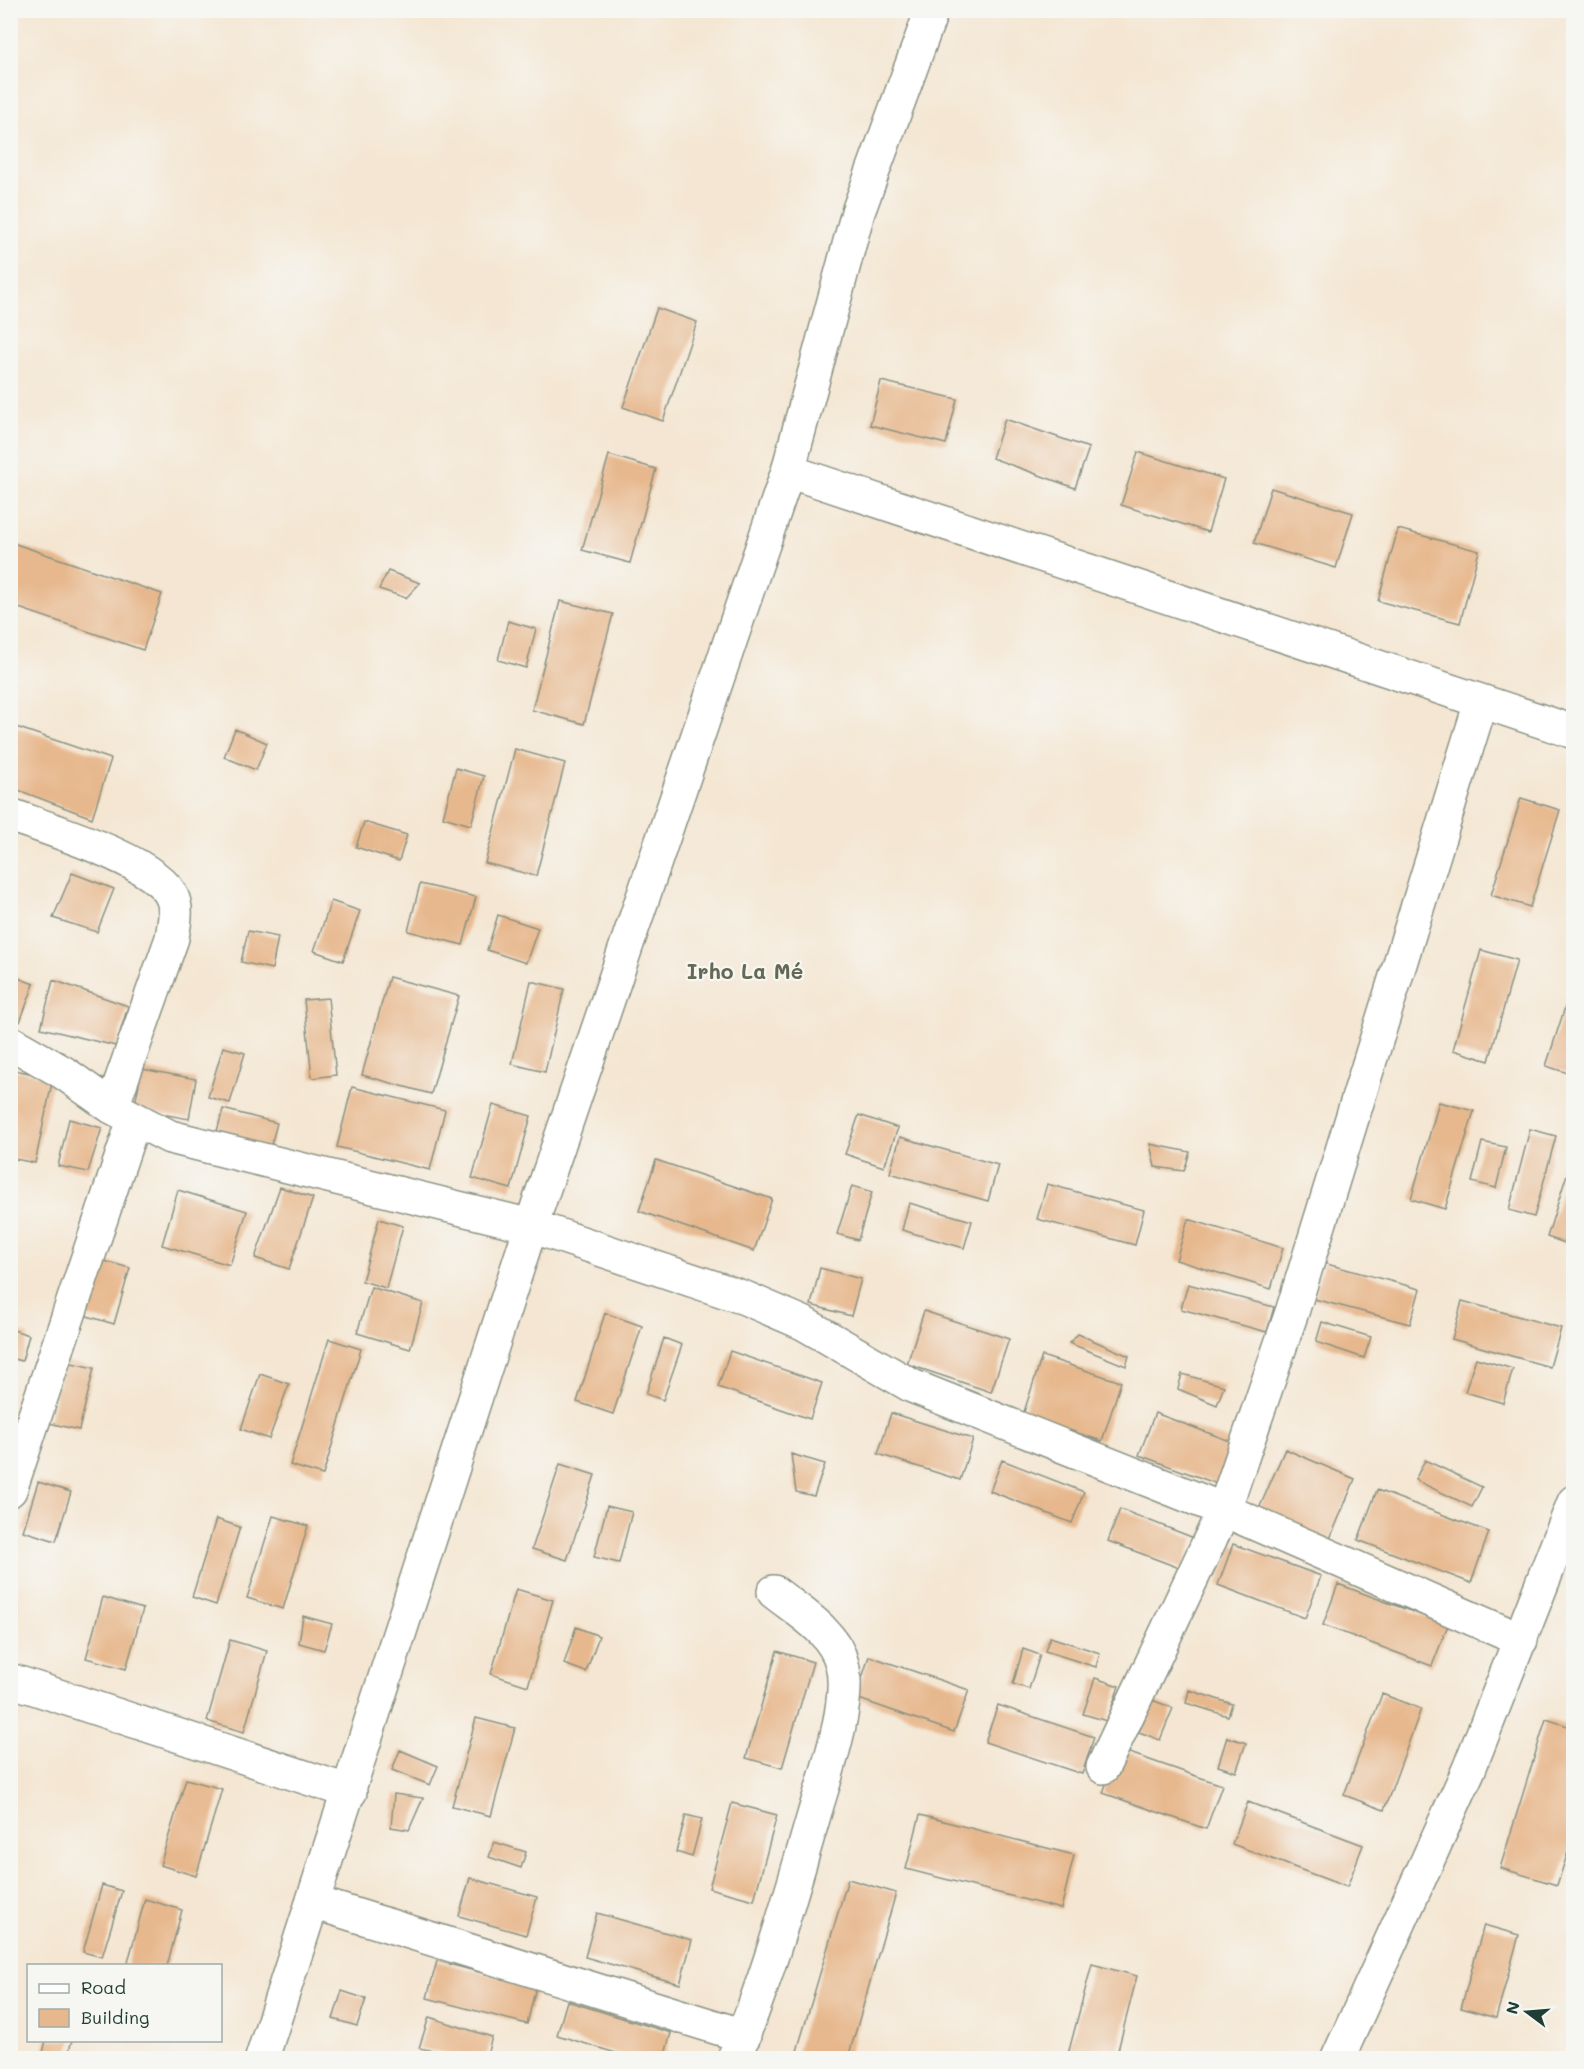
<svg xmlns="http://www.w3.org/2000/svg" width="1584" height="2069" font-family="Mali,sans-serif">
<rect width="100%" height="100%" fill="#f6f6f2"/>
<filter id="ink" filterUnits="userSpaceOnUse"><feTurbulence type="fractalNoise" baseFrequency=".0167" numOctaves="2"/><feDisplacementMap in="SourceGraphic" scale="12" xChannelSelector="R" yChannelSelector="G"/><feConvolveMatrix kernelMatrix="1 2 1 2 8 2 1 2 1" color-interpolation-filters="sRGB"/></filter>
<filter id="wash" filterUnits="userSpaceOnUse"><feTurbulence type="fractalNoise" baseFrequency=".008" numOctaves="4" result="noise"/><feDisplacementMap in="SourceGraphic" scale="24" xChannelSelector="R" yChannelSelector="G"/><feGaussianBlur stdDeviation="1.35" result="paint"/><feColorMatrix in="noise" values="0 0 0 0 0 0 0 0 0 0 0 0 0 0 0 0 0 1.4 0 .05"/><feComposite in="paint" operator="in"/></filter>
<g filter="url(#wash)">
<rect width="100%" height="100%" fill="#f4e6d2"/>
<g id="blocks">
<path fill="#e7b88d" d="M657 308 697 322 663 421 623 407Z
M881 381 957 399 946 444 870 425Z
M1005 419 1089 448 1075 488 992 458Z
M1138 452 1224 479 1208 532 1121 505Z
M609 455 656 469 630 563 582 550Z
M1271 488 1353 513 1336 568 1254 543Z
M1398 529 1479 551 1460 623 1378 601Z
M10 542 162 594 143 650 10 605Z
M388 571 420 583 406 598 379 589Z
M560 601 613 614 584 724 532 710Z
M508 621 536 629 526 668 498 660Z
M10 725 111 759 92 818 10 787Z
M235 729 267 743 256 770 224 757Z
M515 749 565 763 536 876 485 863Z
M456 768 484 776 471 825 443 817Z
M1521 798 1560 810 1530 907 1491 895Z
M364 822 407 835 399 861 356 847Z
M72 873 114 889 97 932 53 918Z
M420 884 476 897 463 945 408 931Z
M331 901 360 911 343 961 314 951Z
M498 915 538 928 526 963 487 950Z
M248 931 278 937 272 969 241 962Z
M1481 950 1517 960 1489 1061 1453 1050Z
M10 975 34 984 20 1022 10 1020Z
M389 977 459 996 431 1094 362 1075Z
M53 980 128 1006 116 1046 41 1028Z
M531 981 564 989 545 1072 512 1064Z
M328 998 336 1075 312 1078 304 1000Z
M1568 998 1574 1000V1075L1546 1066Z
M223 1047 245 1053 230 1103 208 1097Z
M10 1069 53 1078 35 1163 10 1158Z
M142 1069 196 1079 189 1119 134 1109Z
M352 1087 445 1110 430 1170 337 1147Z
M1439 1102 1474 1111 1445 1209 1411 1199Z
M493 1105 531 1116 511 1189 472 1178Z
M223 1109 277 1123 270 1149 216 1135Z
M859 1115 898 1128 884 1167 845 1154Z
M69 1119 102 1128 88 1172 58 1166Z
M1530 1129 1556 1136 1534 1217 1509 1210Z
M900 1137 998 1165 988 1201 890 1173Z
M1482 1142 1506 1147 1496 1188 1472 1182Z
M1150 1144 1190 1152 1184 1171 1155 1167Z
M1574 1152V1246L1547 1237Z
M656 1160 772 1199 754 1251 639 1211Z
M1047 1184 1144 1210 1135 1245 1037 1219Z
M852 1186 872 1192 858 1240 837 1234Z
M280 1187 313 1198 289 1269 255 1258Z
M178 1190 247 1211 230 1265 162 1245Z
M909 1203 972 1221 964 1248 902 1230Z
M379 1219 403 1226 386 1288 362 1281Z
M1188 1219 1283 1248 1271 1289 1176 1260Z
M93 1258 130 1268 114 1324 77 1313Z
M1323 1263 1420 1289 1410 1324 1314 1299Z
M820 1268 861 1279 851 1316 811 1305Z
M1188 1284 1274 1307 1267 1332 1181 1309Z
M371 1287 423 1303 410 1349 357 1333Z
M1462 1301 1561 1328 1550 1367 1452 1339Z
M924 1311 1009 1339 991 1392 907 1364Z
M605 1313 642 1326 613 1414 577 1402Z
M1322 1322 1371 1337 1364 1358 1316 1342Z
M10 1329 29 1335 22 1361 10 1358Z
M1078 1334 1129 1356 1126 1366 1069 1343Z
M664 1338 682 1345 663 1400 646 1394Z
M329 1339 361 1349 323 1475 290 1465Z
M730 1351 822 1383 810 1419 718 1387Z
M1042 1356 1121 1382 1102 1441 1023 1415Z
M1476 1358 1513 1369 1503 1403 1465 1392Z
M63 1361 94 1368 79 1430 49 1423Z
M260 1374 289 1384 269 1439 241 1429Z
M1182 1374 1224 1386 1217 1405 1178 1389Z
M891 1413 973 1439 960 1480 878 1454Z
M1155 1413 1238 1444 1223 1486 1139 1455Z
M1285 1449 1355 1479 1329 1541 1258 1511Z
M791 1454 825 1464 814 1496 796 1492Z
M1002 1460 1084 1492 1072 1523 990 1491Z
M1425 1460 1482 1487 1472 1507 1415 1480Z
M560 1464 595 1475 567 1560 532 1549Z
M38 1482 71 1492 56 1541 23 1531Z
M1377 1490 1489 1532 1471 1583 1358 1540Z
M607 1506 632 1512 619 1563 594 1557Z
M1120 1509 1194 1538 1182 1569 1108 1541Z
M273 1516 308 1526 283 1609 247 1598Z
M216 1519 240 1527 216 1605 192 1597Z
M1233 1544 1321 1576 1305 1618 1218 1585Z
M1338 1584 1448 1625 1432 1666 1323 1625Z
M516 1589 553 1600 528 1686 491 1674Z
M103 1597 143 1609 126 1669 86 1658Z
M10 1602 19 1605 11 1630H10Z
M303 1616 332 1624 324 1650 299 1643Z
M576 1627 599 1636 586 1672 564 1664Z
M1050 1637 1100 1653 1096 1667 1045 1651Z
M230 1640 267 1651 244 1732 207 1721Z
M1023 1649 1040 1655 1029 1689 1013 1684Z
M777 1651 813 1662 782 1768 746 1758Z
M869 1656 969 1690 954 1732 856 1698Z
M1095 1678 1119 1686 1107 1721 1083 1714Z
M1189 1690 1232 1704 1228 1716 1186 1703Z
M1382 1694 1421 1709 1384 1810 1344 1795Z
M1152 1700 1173 1708 1160 1740 1139 1732Z
M998 1705 1094 1737 1082 1774 985 1742Z
M476 1718 515 1728 491 1816 452 1806Z
M1546 1719 1574 1728V1834L1557 1885 1500 1868Z
M1227 1737 1246 1743 1236 1772 1218 1766Z
M1118 1749 1222 1785 1206 1829 1103 1793Z
M400 1750 438 1766 430 1785 392 1770Z
M186 1779 222 1789 196 1876 160 1865Z
M394 1794 423 1798 409 1830 391 1827Z
M1248 1802 1363 1845 1347 1887 1232 1844Z
M732 1803 777 1815 754 1900 709 1888Z
M686 1815 702 1819 692 1857 676 1852Z
M920 1815 1074 1855 1061 1909 906 1869Z
M494 1842 526 1852 521 1868 489 1857Z
M470 1878 537 1897 526 1935 459 1916Z
M848 1879 896 1893 848 2058H822L797 2051Z
M102 1885 122 1891 102 1957 83 1952Z
M145 1899 182 1910 167 1966H127Z
M597 1913 692 1940 680 1984 585 1957Z
M1484 1925 1519 1935 1496 2018 1461 2008Z
M437 1961 536 1987 527 2024 427 1998Z
M1092 1964 1137 1976 1116 2058H1067Z
M342 1991 366 1999 357 2026 333 2019Z
M567 2001 671 2033 664 2058H632L557 2035Z
M429 2017 492 2037 486 2058H471L419 2048Z
M46 2040H72L67 2058 42 2057Z"/>
</g>
</g>
<g filter="url(#ink)">
<use href="#blocks" fill-opacity="0" stroke="#8a9283" stroke-width="1.5"/>
<g fill="none" stroke-linecap="round" stroke-linejoin="round">
<defs>
<path id="street" d="M788 471 1574 732
M10 815C48 829 157 861 172 897 178 910 174 924 172 938L112 1107
M10 1042 64 1073 112 1107 170 1137 531 1226 745 1298 803 1323 912 1386 1224 1510 1521 1640
M10 1490 134 1120
M10 1680 350 1792
M1103 1767 1224 1510 1293 1309 1481 702
M313 1902 744 2036
M262 2058 531 1226 788 471 858 212 932 10
M734 2058C767 1980 790 1897 814 1815 825 1777 852 1702 842 1664 834 1631 799 1612 774 1592
M1338 2058 1469 1769 1574 1502"/>
</defs>
<use href="#street" stroke="#8a9283" stroke-width="36"/>
<use href="#street" stroke="#fff" stroke-width="33"/>
</g>
</g>
<g text-anchor="middle" dominant-baseline="central" stroke-width="4.5" stroke-linejoin="round" paint-order="stroke">
<g font-size="21" font-weight="bold" fill="#656853" stroke="#f6f6f2">
<text x="745" y="970">Irho La Mé</text>
</g>
</g>
<rect width="1584" height="2069" fill="none" stroke="#f6f6f2" stroke-width="36"/>
<rect x="27" y="1964" width="195" height="78" fill="#f6f6f2" stroke="#a0aca6" stroke-width="1.5"/>
<rect x="39" y="1984" width="30" height="9" fill="#ffffff" stroke="#a0aca6" stroke-width="1.5"/>
<text x="81" y="1994" font-size="18" fill="#1f3d34">Road</text>
<rect x="39" y="2009" width="30" height="18" fill="#e7b88d" stroke="#a0aca6" stroke-width="1.5"/>
<text x="81" y="2024" font-size="18" fill="#1f3d34">Building</text>
<g transform="translate(1527 2012) rotate(286)" stroke="#f6f6f2" stroke-width="4.5" paint-order="stroke">
<path d="M0-4.5L10 22L0 15L-10 22Z" fill="#1f3d34"/>
<text y="-9" font-size="16" font-weight="bold" text-anchor="middle" fill="#1f3d34">N</text>
</g>
</svg>
